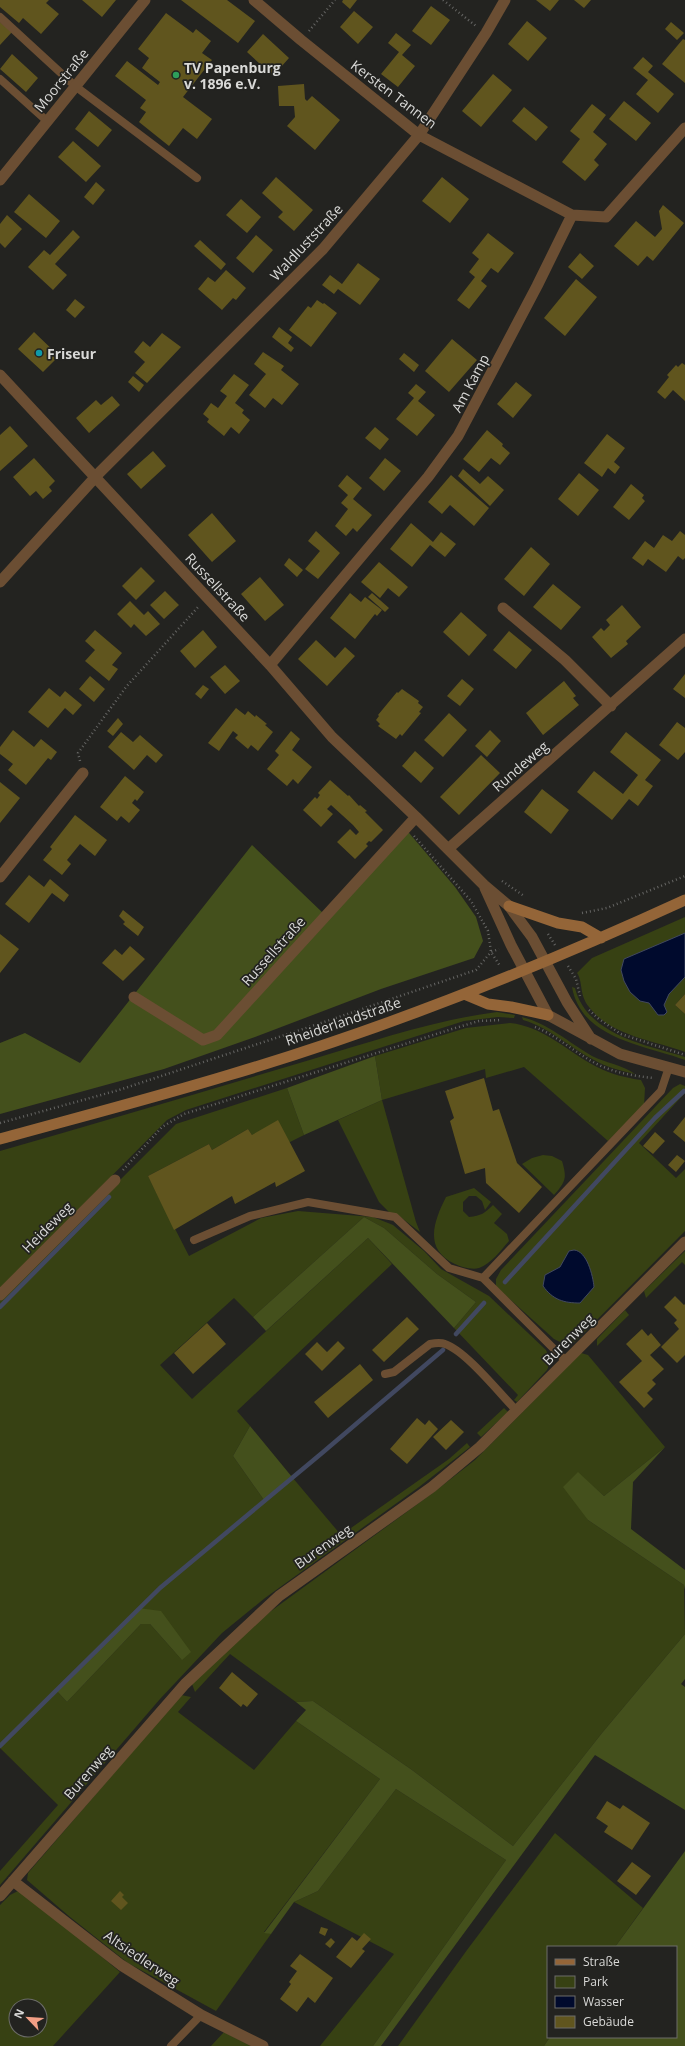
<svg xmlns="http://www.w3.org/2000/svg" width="685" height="2046" font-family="'Open Sans',sans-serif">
<rect width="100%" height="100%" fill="#232320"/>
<path fill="#374113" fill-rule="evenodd" d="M685 917V994L675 1005 685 1014V1052C653 1040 611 1036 589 1007 579 995 583 981 577 973L592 958Z
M572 987 575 988C586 1032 640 1044 679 1055L685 1057V1060C645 1045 581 1039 572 987Z
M497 1012 515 1015 514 1018 498 1017 464 1021 186 1110 167 1120 0 1289V1151C105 1121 209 1090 313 1059 374 1041 434 1020 497 1012Z
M522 1017C549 1024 568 1042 592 1056 606 1063 623 1065 635 1074 621 1071 606 1067 594 1060 569 1047 550 1028 523 1020Z
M510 1023C543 1026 568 1052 597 1067 611 1074 626 1078 641 1080L645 1088 644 1106 608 1141 524 1067 486 1078 485 1069 382 1100 416 1222 420 1232 399 1216 390 1213 379 1202 338 1120 382 1100 375 1056 466 1028Z
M680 1084 685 1086V1093L639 1143 676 1178 685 1169V1231L575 1342C567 1345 561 1343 554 1339L502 1292 496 1286V1279L501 1270 673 1088Z
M287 1088 304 1135 290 1142 252 1135 248 1129 212 1150 209 1144 148 1176 189 1256 261 1218 298 1211 373 1217 393 1225 424 1251 441 1269 489 1296 546 1350C549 1357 551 1362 547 1370L517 1402 514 1400 518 1395 454 1328 476 1302 437 1274 384 1228 364 1217 253 1317 234 1298 160 1365 192 1399 368 1238 392 1264 237 1411 250 1426 233 1456 264 1500 292 1477 341 1535 449 1459 467 1443 470 1447 419 1487 265 1598 222 1633 160 1699 0 1885V1871L58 1805 0 1748V1300L176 1124ZM138 1608 182 1660 150 1624H141L67 1702 56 1690Z
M543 1155 552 1156 562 1161C567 1178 566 1181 554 1195L522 1164 532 1158Z
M474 1188 491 1202 485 1210 482 1201 476 1196H469L463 1202V1211L469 1217C481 1216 485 1213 493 1205L502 1214 494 1223 507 1234 509 1241C501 1250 491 1264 479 1268 472 1270 461 1267 455 1264 423 1249 434 1221 446 1197Z
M685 1251V1265L682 1262 646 1298 644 1291Z
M625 1310 629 1315 597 1346V1339Z
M581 1353 588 1355 665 1447 604 1496 578 1473 588 1520 684 1585 685 1634 602 1733 513 1846 412 1770 313 1701 296 1702 230 1654 195 1692 192 1684 252 1625 434 1492 475 1460Z
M504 1408 508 1412 481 1437 477 1433Z
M181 1695 191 1697 178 1712 254 1770 296 1721 380 1779 264 1932 271 1934 216 2011 128 1963 70 1917 27 1880 28 1873Z
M396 1789 506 1860 373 2046H320L394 1954 294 1902 318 1891Z
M555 1833 643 1908 615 1947H548V2037H550L544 2046H398L467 1950Z
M18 1891 65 1926 120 1972 53 2046H0V1905L10 1895ZM16 2006H40V2030H16Z
M224 2032 251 2046H211Z"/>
<path fill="#44501c" d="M404 827 455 887 476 917 483 941 474 958 381 989 255 1037 164 1069 0 1114V1043L25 1033 80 1063 252 845 324 914Z
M375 1056 382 1100 304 1135 287 1088Z
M364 1217 384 1228 437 1274 476 1302 454 1328 368 1238 266 1331 253 1317Z
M250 1426 292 1477 264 1500 233 1456Z
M665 1447 633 1482 631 1529 685 1570V1590L684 1585 588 1520 563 1487 578 1472 604 1496Z
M138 1608 161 1611 191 1652 182 1660 150 1624H141L67 1702 56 1690Z
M685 1634V1679L681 1684 685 1687V1810L595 1755 381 2046H373L506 1860 396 1789 318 1891 294 1902 271 1934 264 1933 380 1779 296 1721 306 1710 296 1702 313 1701 412 1770 513 1846 602 1733Z
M685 1851V2046H544L550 2037H676V1947H615Z"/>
<path fill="#000a2d" stroke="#414860" d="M685 933V977L669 994 664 1005 667 1012 664 1015H658L649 1003 640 1001 630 992 624 981 621 970 624 959Z
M574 1250C587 1251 593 1276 594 1287L580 1303C564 1303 553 1300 543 1286L545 1275 560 1267 569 1251Z"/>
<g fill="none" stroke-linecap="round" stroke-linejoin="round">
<path stroke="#414860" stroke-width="4.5" d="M505 1282 655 1118 684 1091
M0 1307 109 1197
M456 1334 484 1303
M0 1746 160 1588 322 1453 443 1350"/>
</g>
<path fill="#60551e" d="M0 0H49L46 3 59 14 41 34 23 18 19 23 0 7Z
M82 0H116L102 17Z
M181 0H227L255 21 238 43Z
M343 0H357L350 9 342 2Z
M536 0H559L550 11Z
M574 0H591L584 8Z
M431 6 450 20 431 45 412 31Z
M354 11 373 27 358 44 340 27Z
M166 13 193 33 196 29 211 41 202 53 212 60 183 97 212 119 197 139 183 128 169 146 139 122 146 112 140 108 146 100 115 76 127 61 158 85 160 82 142 68 149 58 138 49Z
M527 21 547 38 528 61 508 44Z
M0 22 12 32 0 45Z
M671 22 684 33 677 40 665 29Z
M396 33 411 45 402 55 415 66 398 87 381 74 399 52 388 43Z
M263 34 289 58 273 76 247 52Z
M683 39 685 40V83L662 64Z
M12 54 38 78 26 92 0 69Z
M643 57 653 66 648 72 674 94 658 113 636 94 648 80 633 68Z
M493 74 512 90 481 127 462 111Z
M304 84 305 99 307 101 312 96 340 120 315 150 287 126 295 117 294 106H279L278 86Z
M624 101 651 123 636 141 609 119Z
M592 104 606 115 593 132 607 144 594 160 599 165 585 181 562 162 580 139 570 131Z
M524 107 548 127 536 141 512 121Z
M89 111 112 130 98 147 75 129Z
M73 141 101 166 86 182 58 157Z
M276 177 313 210 294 231 278 217 283 212 262 193Z
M442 177 469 199 450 223 422 201Z
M96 182 105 190 93 205 84 197Z
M29 194 60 221 46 238 14 212Z
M241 199 261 217 247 233 226 215Z
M663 205 684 223 653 261 647 256 638 266 614 246 636 221 655 237 662 229 659 211Z
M7 215 22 229 5 248 0 243V224Z
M73 230 80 237 55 264 67 275 53 290 28 267 44 250 50 255Z
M488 233 514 253 498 273 491 268 481 281 487 286 469 309 457 300 475 277 469 272 479 259 472 253Z
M256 235 273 250 253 273 236 258Z
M200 240 226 264 221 270 194 246Z
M580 253 594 266 582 279 568 267Z
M358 263 380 279 360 305 338 289 334 294 322 285 330 275 342 284Z
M226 270 246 288 236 300 233 298 222 310 198 289 208 277 215 282Z
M576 279 597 297 565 336 544 318Z
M75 299 85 307 75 318 66 310Z
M317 300 323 304 324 303 337 313 311 347 289 330 308 306 311 308Z
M279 327 292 337 288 343 294 348 291 352 272 337Z
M34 332 59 356 43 372 18 349Z
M162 333 181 347 147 383 135 373 145 362 134 352 143 341 150 347Z
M452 339 477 360 449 392 425 371Z
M263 352 284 366 281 370 299 384 282 405 273 398 265 408 249 395 266 374 254 364Z
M404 353 419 365 414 372 399 359Z
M682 363 685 365V401L673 390 665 399 657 392 669 377 667 375 676 365 678 367Z
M234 374 249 385 235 403 244 410 242 413 250 420 239 434 231 427 224 436 207 422 209 419 203 414 211 403 218 408 227 396 220 391Z
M133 376 144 385 139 392 128 382Z
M516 382 532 395 513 418 497 404Z
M416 384 426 392 418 401 435 415 417 436 396 419 414 398 408 393Z
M112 396 120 405 89 433 76 418 96 400 101 405Z
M10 426 28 446 0 471V435Z
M375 427 389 439 380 450 365 438Z
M487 430 503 444 502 446 510 453 500 465 491 458 479 472 463 459Z
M607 434 625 448 614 462 620 467 615 474 608 468 602 477 584 463Z
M153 451 166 466 141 489 127 474Z
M34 458 55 481 49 487 52 491 43 499 36 491 30 496 13 477Z
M385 458 401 471 384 491 369 478Z
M463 469 480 484 488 476 504 490 490 506 458 476Z
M579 473 599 490 578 516 558 499Z
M347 475 362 488 353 499 372 515 357 532 353 528 346 536 335 526 348 509 341 503 348 495 338 486Z
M451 475 489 508 474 526 450 505 442 514 428 502Z
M631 484 644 495 642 498 645 501 629 520 613 507Z
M212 513 236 541 212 562 188 535Z
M411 523 433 542 441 532 456 544 445 557 430 545 412 567 390 549Z
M316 531 340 553 318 579 305 569 320 551 308 541Z
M680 531 685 535V558L683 560 678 556 666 572 648 559 643 566 632 558 645 541 654 548 663 535 672 541Z
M531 547 550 564 524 596 504 579Z
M289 558 303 570 297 577 284 565Z
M379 562 408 587 399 597 388 588 380 598 361 582Z
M141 567 155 581 136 600 122 586Z
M260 577 284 605 265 621 241 594Z
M553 584 581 607 561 630 533 607Z
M165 591 179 605 164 619 150 605Z
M350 593 361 602 365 597 382 610 377 616 375 614 355 639 330 618Z
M372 593 389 608 385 612 368 597Z
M130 601 144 615 148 611 160 624 146 636 134 624 131 628 117 614Z
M622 605 641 627 626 641 628 644 611 658 592 637 601 628 604 631 610 625 606 620Z
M461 612 487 635 469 656 443 632Z
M95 630 122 653 112 665 118 669 109 681 85 661 95 650 85 641Z
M203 630 217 647 195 668 180 651Z
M509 631 532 650 516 669 493 650Z
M316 640 335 658 345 647 355 656 327 686 298 659Z
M225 665 240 681 225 694 210 677Z
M685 674V698L673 689Z
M90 676 105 689 94 702 79 689Z
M462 679 474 689 460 706 447 696Z
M564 681 576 696 573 698 579 705 543 735 526 713Z
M203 685 209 689 201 699 195 694Z
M49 688 60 697 65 691 82 705 73 715 65 708 48 728 28 712Z
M402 689 419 701 418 703 423 707 419 712 421 713 402 736 400 734 396 739 378 726 380 724 376 720 379 716 378 715 397 692 398 693Z
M236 708 245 715 248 711 255 717 256 715 267 724 265 725 273 732 258 751 251 745 248 749 235 738 238 735 233 731 219 751 208 743Z
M449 713 467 730 443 757 424 740Z
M118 718 123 724 113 736 107 731Z
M677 722 685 728V752L678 760 659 745Z
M13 730 34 747 41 739 57 752 51 760 48 758 26 785 8 770 13 764 0 754V747Z
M490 730 501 741 487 757 475 746Z
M291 731 300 739 292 750 312 767 298 784 293 779 287 786 267 769 279 755 275 751Z
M121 732 133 742 140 735 163 755 156 763 147 755 134 770 108 747Z
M626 732 661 760 645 780 653 786 638 806 629 799 612 820 577 792 594 771 623 794 638 775 610 752Z
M415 751 434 768 421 783 402 766Z
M481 755 500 773 459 815 440 797Z
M125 776 144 792 137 801 135 799 132 803 140 810 129 823 121 816 117 821 100 807Z
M330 780 348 796 349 795 359 806 360 805 367 811 365 812 383 830 371 842 369 841 366 844 368 846 355 859 337 842 350 829 356 835 359 832 353 825 331 805 327 809 333 814 321 827 303 810 315 797 317 799 320 795 318 793Z
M0 782 20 798 0 823Z
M542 789 569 810 551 834 524 812Z
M75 815 107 840 95 856 80 844 67 860 71 864 62 875 43 860 52 849 50 847Z
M29 875 44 887 50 879 69 895 64 902 52 893 29 923 5 904Z
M123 910 144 927 138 936 123 924 125 922 119 916Z
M0 934 19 949 0 973Z
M130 946 145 959 123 981 102 963 115 949 122 955Z
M685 994V1014L675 1005Z
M484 1078 493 1111 499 1109 517 1163 542 1187 519 1213 486 1183 485 1168 465 1174 450 1121 454 1118 445 1091Z
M685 1117V1142L673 1132Z
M278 1120 305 1171 276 1187 275 1182 235 1204 232 1196 174 1230 148 1176 209 1144 212 1150 248 1129 252 1135Z
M655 1132 665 1141 653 1154 643 1146Z
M677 1155 685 1161 676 1172 668 1165Z
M675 1296 684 1305 685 1304V1355L677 1363 661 1347 679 1329 674 1323 677 1320 664 1307Z
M407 1317 419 1329 384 1362 372 1350Z
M207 1323 226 1344 193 1374 174 1353Z
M642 1329 648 1336 651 1333 661 1345 650 1355 664 1369 652 1380 656 1384 647 1393 653 1399 644 1408 619 1382 642 1361 626 1344Z
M338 1341 345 1348 322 1371 305 1354 317 1342 327 1352Z
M360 1364 373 1380 328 1418 314 1402Z
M417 1418 425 1425 429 1420 438 1429 407 1464 390 1449Z
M451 1420 464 1432 446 1450 433 1437Z
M232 1672 258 1694 247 1707 243 1704 241 1707 219 1688Z
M607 1801 620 1809 623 1805 650 1823 632 1850 604 1832 608 1826 596 1818Z
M632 1862 651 1876 636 1895 617 1881Z
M120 1891 124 1895 122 1897 128 1903 121 1910 111 1901Z
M321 1927 328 1929 325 1936 319 1933Z
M364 1933 371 1939 362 1949 365 1951 351 1968 336 1957 352 1937 357 1941Z
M331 1938 335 1942 330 1948 325 1944Z
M300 1954 333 1978 315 2003 308 1997 297 2012 280 1999 291 1984 289 1982 297 1971 290 1966Z"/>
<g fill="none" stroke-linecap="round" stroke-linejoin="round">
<path stroke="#666664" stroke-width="2.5" stroke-dasharray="1 3" stroke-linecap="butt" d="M443 0 476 26
M309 31 335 0
M80 761 78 753 126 687 199 606
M414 836 471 901 488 931 491 952 500 966
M502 881 524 896
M582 913 607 908 685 876
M548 934 555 945
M568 966 576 979 580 996
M589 1010 599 1019 621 1034 685 1055
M535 1027C558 1036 576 1054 599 1065 616 1073 635 1076 653 1078
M0 1123 119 1090 327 1021 476 970 491 952 499 949
M123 1170 162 1127 184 1114 452 1029 479 1021 501 1020"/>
<path stroke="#6b4e33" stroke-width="8" d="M0 17 75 86 197 178
M0 79 47 121
M194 1240 250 1216 308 1202 395 1217 449 1268 483 1278 567 1362
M483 1278 661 1091 669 1067
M385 1374 394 1372 430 1344C435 1343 440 1342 445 1344 466 1351 500 1394 516 1410
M171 2046 201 2015"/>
<path stroke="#6b4e33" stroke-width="11" d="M254 0 301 40 419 135 572 215
M0 180 145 0
M0 375 270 665 332 737 416 817 484 885 509 906 532 937 567 1002 591 1039
M0 582 100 472 323 249 419 135 486 33 505 0
M503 608 565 660 611 706
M270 665 428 477 458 436 537 286 572 215 606 217 685 128
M448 849 685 639
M0 877 83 773
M485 888 511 945 548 1015 620 1054 685 1072
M134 997 203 1040 217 1035 416 817
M0 1295 115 1180
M13 1881 121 1965 201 2015 263 2046
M0 1896 185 1684 279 1596 432 1487 480 1447 685 1242"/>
<path stroke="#946538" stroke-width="11" d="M509 906 558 923 582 927 601 938
M464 994 488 1004 511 1007 548 1015
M0 1139C76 1118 153 1098 229 1075 385 1029 537 968 685 900"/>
</g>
<circle fill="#2e9e5b" stroke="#232320" stroke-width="1.5" cx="176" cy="75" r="4"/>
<circle fill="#0f9aa8" stroke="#232320" stroke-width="1.5" cx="39" cy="353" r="4"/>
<g text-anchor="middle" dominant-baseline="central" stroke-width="3.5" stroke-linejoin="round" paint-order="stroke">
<g font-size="14" font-weight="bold" fill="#d9d9d7" stroke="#232320" text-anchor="start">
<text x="184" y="67">TV Papenburg<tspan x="184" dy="16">v. 1896 e.V.</tspan></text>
<text x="47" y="353">Friseur</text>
</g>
<g font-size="14" fill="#d9d9d7" stroke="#232320">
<text transform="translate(61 80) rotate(-51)">Moorstraße</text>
<text transform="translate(394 94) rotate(37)">Kersten Tannen</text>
<text transform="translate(306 242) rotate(-47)">Waldluststraße</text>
<text transform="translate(470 383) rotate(-62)">Am Kamp</text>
<text transform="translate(218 587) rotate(47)">Russellstraße</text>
<text transform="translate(520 766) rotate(-41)">Rundeweg</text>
<text transform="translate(273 951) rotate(-48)">Russellstraße</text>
<text transform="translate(343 1021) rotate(-19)">Rheiderlandstraße</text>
<text transform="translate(47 1227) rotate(-45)">Heideweg</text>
<text transform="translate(568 1339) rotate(-45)">Burenweg</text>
<text transform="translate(323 1546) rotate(-35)">Burenweg</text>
<text transform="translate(88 1772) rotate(-49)">Burenweg</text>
<text transform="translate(142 1958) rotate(34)">Altsiedlerweg</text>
</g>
</g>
<rect x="547" y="1946" width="130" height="92" fill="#232320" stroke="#6c6c69"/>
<rect x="555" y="1959" width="20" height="6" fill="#946538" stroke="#6c6c69"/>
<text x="583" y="1966" font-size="12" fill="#d9d9d7">Straße</text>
<rect x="555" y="1976" width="20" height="12" fill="#374113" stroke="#6c6c69"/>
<text x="583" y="1986" font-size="12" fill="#d9d9d7">Park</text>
<rect x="555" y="1996" width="20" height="12" fill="#000a2d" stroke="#6c6c69"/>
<text x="583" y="2006" font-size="12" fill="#d9d9d7">Wasser</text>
<rect x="555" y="2016" width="20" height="12" fill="#60551e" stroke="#6c6c69"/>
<text x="583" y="2026" font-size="12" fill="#d9d9d7">Gebäude</text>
<g transform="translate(28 2018) rotate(295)"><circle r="19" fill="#232320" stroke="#6c6c69"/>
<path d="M0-3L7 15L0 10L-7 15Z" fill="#f39f85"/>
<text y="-6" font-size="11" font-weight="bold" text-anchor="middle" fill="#d9d9d7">N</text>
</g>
</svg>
